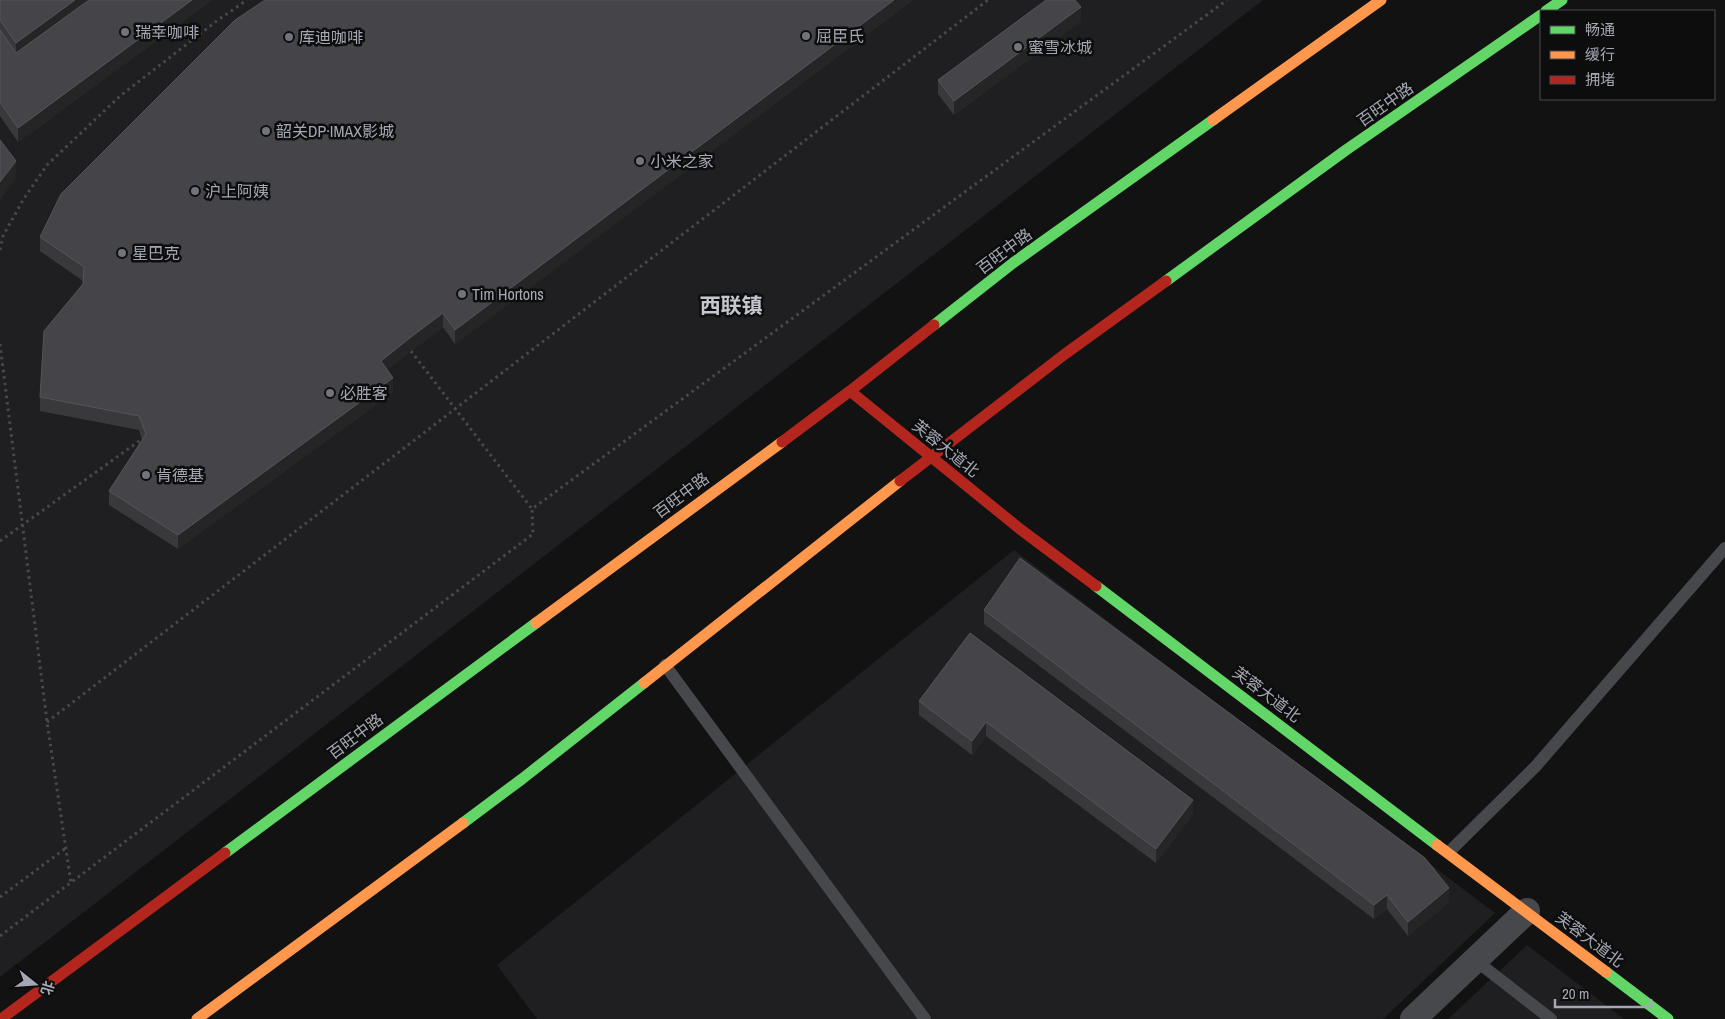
<svg xmlns="http://www.w3.org/2000/svg" width="1725" height="1019" font-family="'Archivo Narrow','Noto Sans SC',sans-serif">
<rect width="100%" height="100%" fill="#121213"/>
<path fill="#1f1f21" d="M0 0H1263L0 977Z
M1014 550 1495 913 1383 1019H537L497 965Z
M1527 945 1624 1019H1448Z"/>
<g fill="none" stroke-linecap="round" stroke-linejoin="round">
<path stroke="#48494d" stroke-width="3" stroke-dasharray="2.5 4" stroke-linecap="butt" d="M0 250 3 236 23 200 47 165 120 96 218 20 247 0
M0 344 47 722 71 883
M411 351 532 509
M0 541 142 439
M47 722 988 0
M0 897 66 848
M0 936 533 534 532 509 1227 0"/>
<path stroke="#47484b" stroke-width="12" d="M665 665 925 1019
M1449 852 1536 766 1725 548
M1475 960 1551 1019"/>
<path stroke="#47484b" stroke-width="26" d="M1413 1019 1527 911"/>
<path stroke="#63d668" stroke-width="11" d="M1546 11 1562 0
M1166 281 1346 150 1541 15
M934 325 1013 263 1213 120
M1096 586 1437 845
M463 823 522 779 644 683
M225 853 536 623
M1606 972 1668 1019"/>
<path stroke="#ff974d" stroke-width="11" d="M1213 120 1381 0
M536 623 782 442
M644 683 900 481
M1437 845 1606 972
M197 1019 463 823"/>
<path stroke="#b3261e" stroke-width="11" d="M850 391 1020 529 1096 586
M782 442 850 391 934 325
M900 481 1065 354 1166 281
M1 1019 225 853"/>
</g>
<path fill="#39393c" d="M0 0H212L18 142 0 116Z
M913 0 455 344 443 327 411 351 387 370 393 392 178 549 109 505V491L142 440 139 430 40 411V397L83 284V281L40 251V237Z
M1081 21 954 115 938 94V80Z
M984 610 1449 902 1408 936 1387 909 1374 919 984 624Z
M970 633 1193 814 1156 863 986 736 972 755 919 715V701Z"/>
<path fill="#252526" d="M75 0H108L16 67V43Z
M192 0H212L18 142V128Z
M894 0H913L455 344V330Z
M1081 7V21L954 115V101Z
M16 161V179L0 200V182Z
M443 313V327L411 351 381 375V361L411 337Z
M393 378V392L178 549V535Z
M986 722V736L972 755V741Z
M1193 800V814L1156 863V849Z
M1449 888V902L1408 936V922Z
M1387 895V909L1374 919V905Z"/>
<path fill="#454549" stroke="#545559" d="M0 0H75L16 43 0 20Z
M89 0H192L18 128 0 102V30L16 53Z
M265 0H894L455 330 443 313 411 337 381 361 393 378 178 535 109 491 146 434 139 416 40 397 44 331 83 284 84 267 40 237 61 194 235 20Z
M1046 0H1075L1081 7 954 101 938 80Z
M0 140 16 161 0 182Z
M1020 558 1425 858 1449 888 1408 922 1387 895 1374 905 984 610Z
M970 633 1193 800 1156 849 986 722 972 741 919 701Z"/>
<g fill="#71747b" stroke="#0d0d0e" stroke-width="2">
<circle cx="125" cy="32" r="5"/>
<circle cx="806" cy="36" r="5"/>
<circle cx="289" cy="37" r="5"/>
<circle cx="1018" cy="47" r="5"/>
<circle cx="266" cy="131" r="5"/>
<circle cx="640" cy="161" r="5"/>
<circle cx="195" cy="191" r="5"/>
<circle cx="122" cy="253" r="5"/>
<circle cx="462" cy="294" r="5"/>
<circle cx="330" cy="393" r="5"/>
<circle cx="146" cy="475" r="5"/>
</g>
<g text-anchor="middle" dominant-baseline="central" stroke-width="5" stroke-linejoin="round" paint-order="stroke">
<g font-size="16" fill="#a4a8b3" stroke="#0d0d0e" text-anchor="start">
<text x="135" y="32">瑞幸咖啡</text>
<text x="816" y="36">屈臣氏</text>
<text x="299" y="37">库迪咖啡</text>
<text x="1028" y="47">蜜雪冰城</text>
<text x="276" y="131">韶关DP·IMAX影城</text>
<text x="650" y="161">小米之家</text>
<text x="205" y="191">沪上阿姨</text>
<text x="132" y="253">星巴克</text>
<text x="472" y="294">Tim Hortons</text>
<text x="340" y="393">必胜客</text>
<text x="156" y="475">肯德基</text>
</g>
<g font-size="16" fill="#a4a8b3" stroke="#0d0d0e">
<text transform="translate(1385 104) rotate(-35)">百旺中路</text>
<text transform="translate(1004 251) rotate(-37)">百旺中路</text>
<text transform="translate(946 448) rotate(39)">芙蓉大道北</text>
<text transform="translate(681 495) rotate(-37)">百旺中路</text>
<text transform="translate(1267 694) rotate(37)">芙蓉大道北</text>
<text transform="translate(355 736) rotate(-37)">百旺中路</text>
<text transform="translate(1590 939) rotate(37)">芙蓉大道北</text>
</g>
<g font-size="21" font-weight="bold" fill="#c5c7cf" stroke="#0d0d0e">
<text x="731" y="305">西联镇</text>
</g>
</g>
<rect x="1540" y="10" width="175" height="90" fill="#0d0d0e" stroke="#494b50"/>
<rect x="1550" y="26" width="25" height="8" fill="#63d668" stroke="#494b50"/>
<text x="1585" y="35" font-size="15" fill="#a4a8b3">畅通</text>
<rect x="1550" y="51" width="25" height="8" fill="#ff974d" stroke="#494b50"/>
<text x="1585" y="60" font-size="15" fill="#a4a8b3">缓行</text>
<rect x="1550" y="76" width="25" height="8" fill="#b3261e" stroke="#494b50"/>
<text x="1585" y="85" font-size="15" fill="#a4a8b3">拥堵</text>
<g transform="translate(35 984) rotate(107)" stroke="#0d0d0e" stroke-width="4" paint-order="stroke">
<path d="M0-4L9 19L0 12L-9 19Z" fill="#a4a8b3"/>
<text y="-8" font-size="14" font-weight="bold" text-anchor="middle" fill="#a4a8b3">北</text>
</g>
<path d="M1555 999v8h96v-8" fill="none" stroke="#a4a8b3" stroke-width="2.5"/>
<text x="1562" y="999" font-size="15" fill="#a4a8b3" stroke="#0d0d0e" stroke-width="4" paint-order="stroke">20 m</text>
</svg>
